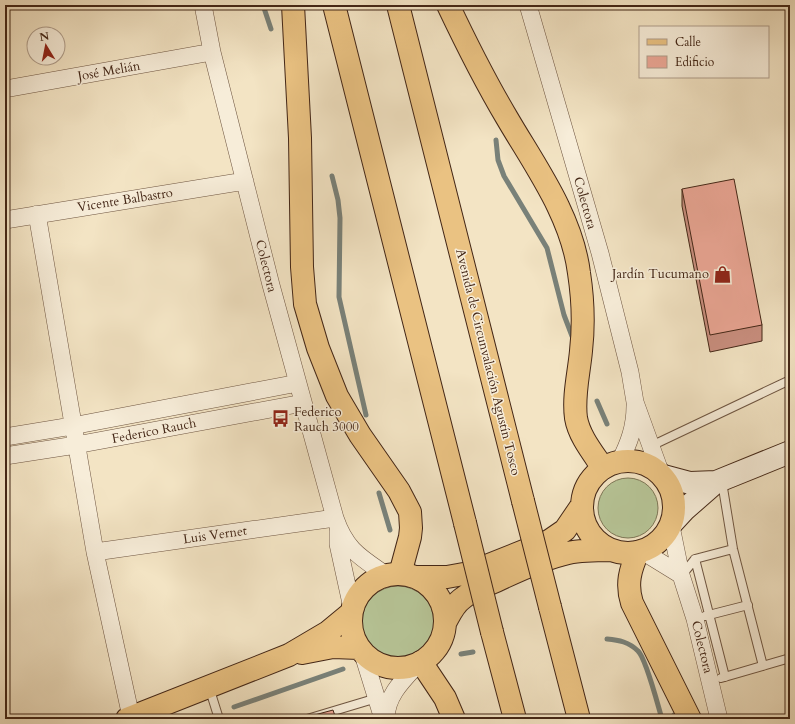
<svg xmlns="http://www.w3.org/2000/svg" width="795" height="724" font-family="Cardo,serif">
<rect width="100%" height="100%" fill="#f3e4c4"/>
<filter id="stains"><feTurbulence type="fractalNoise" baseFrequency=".005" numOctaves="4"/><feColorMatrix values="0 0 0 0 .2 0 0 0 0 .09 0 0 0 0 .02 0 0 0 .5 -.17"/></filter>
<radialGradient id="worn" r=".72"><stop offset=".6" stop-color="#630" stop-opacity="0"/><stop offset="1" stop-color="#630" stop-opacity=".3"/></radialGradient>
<path fill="#b7c597" stroke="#7d7656" d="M598 508a30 30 0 1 1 60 0a30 30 0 1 1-60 0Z
M362 622a36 36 0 1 1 72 0a36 36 0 1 1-72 0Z"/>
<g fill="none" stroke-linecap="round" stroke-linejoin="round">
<path stroke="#798179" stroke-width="5" d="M263 5 271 29
M496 140 498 160 504 176 547 248 564 315 572 336
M332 176 338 200 340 218 339 297 366 415
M597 401 607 424
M379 493 390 530
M607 639C619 640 629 642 638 651 646 658 658 706 662 719
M461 654 473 652
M234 707 343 669
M674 715V719"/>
<defs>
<path id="lane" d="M651 446 790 380
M722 482 733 549 763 666
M695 559 725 677
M682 575 695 559 733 549
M705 616 748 605
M721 678 790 658
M209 687 219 719
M307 719 377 698"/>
<path id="street" d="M203 5 212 52 271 285 335 518C346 550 360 557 386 575
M528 5 600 253 630 372 635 402 661 474
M5 89 212 52
M37 214 95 552 131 717
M5 220 245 181
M5 437 72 426 298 383
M5 456 76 445 303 403
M620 461C629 443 635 427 635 406
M671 526 681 575 695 619 719 719
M338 531V544L352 608
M642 551 681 575
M95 552 335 518
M362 651 383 719
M386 719C386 696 403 680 418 664"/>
<path id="secondary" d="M664 476 690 483 716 482 790 452
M672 523 684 510 716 482"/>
<path id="primary" d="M582 507a46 46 0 1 1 92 0a46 46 0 1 1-92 0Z
M351 621a47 47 0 1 1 94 0a47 47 0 1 1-94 0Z
M416 577H447L469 573 549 541 565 530 582 505
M445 623C450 614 454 604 463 598 472 590 485 586 496 581 517 571 545 558 568 553 582 550 596 550 611 550
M302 653 333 647 359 648
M127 719 289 655 328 632 351 613"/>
<path id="highway" d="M293 5 300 138 302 267 305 304 318 348 337 396 360 435 399 491 410 512 411 528 410 537 400 574
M334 5 465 523
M398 5 523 501
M448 5C466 43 485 81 507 118 535 166 572 216 579 273 583 299 584 325 581 351 579 373 573 396 576 418 579 436 593 453 603 468
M638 552C630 570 626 584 632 603L690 719
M550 607 579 719
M492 632 515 719
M421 662 445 698 454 719"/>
</defs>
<use href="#lane" stroke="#6f5642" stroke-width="10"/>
<use href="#street" stroke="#6f5642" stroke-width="18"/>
<use href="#secondary" stroke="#432616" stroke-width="24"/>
<use href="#primary" stroke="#432616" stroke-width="24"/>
<use href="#highway" stroke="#432616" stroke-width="24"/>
<use href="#lane" stroke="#f7edd9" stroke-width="8"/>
<use href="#street" stroke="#f7edd9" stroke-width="17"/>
<use href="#secondary" stroke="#f7edd9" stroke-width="22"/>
<use href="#primary" stroke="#eac282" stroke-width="22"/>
<use href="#highway" stroke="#eac282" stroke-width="22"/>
<defs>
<path id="highway-bridge" d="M523 501 550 607
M465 523 492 632"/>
</defs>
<use href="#highway-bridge" stroke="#432616" stroke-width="24" stroke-linecap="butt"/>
<use href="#highway-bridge" stroke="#eac282" stroke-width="22"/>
</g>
<path fill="#ca8f80" stroke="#432616" d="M682 189 762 325V341L710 352 682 206Z"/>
<path fill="#eba695" stroke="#432616" d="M734 179 762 325 710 335 682 189Z
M333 710 336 719H307V717Z"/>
<defs>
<symbol id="shop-bare" viewBox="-9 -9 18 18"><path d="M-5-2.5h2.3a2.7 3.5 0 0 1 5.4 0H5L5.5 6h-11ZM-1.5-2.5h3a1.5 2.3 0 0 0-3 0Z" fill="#8f2418" stroke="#f7edd9" stroke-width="2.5" paint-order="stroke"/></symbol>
<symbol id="bus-bare" viewBox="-9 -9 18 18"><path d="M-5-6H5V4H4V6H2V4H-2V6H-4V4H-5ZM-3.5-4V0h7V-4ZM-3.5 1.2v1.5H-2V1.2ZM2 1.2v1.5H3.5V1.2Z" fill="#8f2418" stroke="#f7edd9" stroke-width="2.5" paint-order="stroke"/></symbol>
</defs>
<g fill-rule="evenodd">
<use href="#shop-bare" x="710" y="262" width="25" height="25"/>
<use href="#bus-bare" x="268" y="406" width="25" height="25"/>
</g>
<g text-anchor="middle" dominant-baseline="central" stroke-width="3" stroke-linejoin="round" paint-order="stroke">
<g font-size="13" fill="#432616" stroke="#f7edd9">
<text transform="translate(109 71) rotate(-10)">José Melián</text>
<text transform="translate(125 200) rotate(-9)">Vicente Balbastro</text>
<text transform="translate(585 203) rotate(74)">Colectora</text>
<text transform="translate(266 266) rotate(76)">Colectora</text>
<text transform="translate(488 362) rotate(76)">Avenida de Circunvalación Agustín Tosco</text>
<text transform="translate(154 431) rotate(-11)">Federico Rauch</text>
<text transform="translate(215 535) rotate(-8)">Luis Vernet</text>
<text transform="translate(702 647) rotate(76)">Colectora</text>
</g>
<g font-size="13" fill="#432616" stroke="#f7edd9" text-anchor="end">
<text x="709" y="274">Jardín Tucumano</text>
<text x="294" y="412" text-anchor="start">Federico<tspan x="294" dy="15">Rauch 3000</tspan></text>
</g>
</g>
<rect width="795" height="724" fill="none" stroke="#f3e4c4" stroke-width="20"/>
<rect x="6" y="6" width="783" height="712" fill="none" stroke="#432616" stroke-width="2"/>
<rect x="10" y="10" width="775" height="704" fill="none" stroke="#432616"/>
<rect x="639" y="26" width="130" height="52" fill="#f7edd9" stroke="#af9d8b"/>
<rect x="647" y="39" width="20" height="6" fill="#eac282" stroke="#af9d8b"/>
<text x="675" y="46" font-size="12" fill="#432616">Calle</text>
<rect x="647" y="56" width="20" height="12" fill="#eba695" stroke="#af9d8b"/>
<text x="675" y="66" font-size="12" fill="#432616">Edificio</text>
<g transform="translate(46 46) rotate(350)"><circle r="19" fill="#f7edd9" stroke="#af9d8b"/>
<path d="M0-3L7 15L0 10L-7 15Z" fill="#8f2418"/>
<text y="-6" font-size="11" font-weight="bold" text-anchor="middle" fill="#432616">N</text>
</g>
<rect width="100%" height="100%" filter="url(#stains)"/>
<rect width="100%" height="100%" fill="url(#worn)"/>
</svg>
